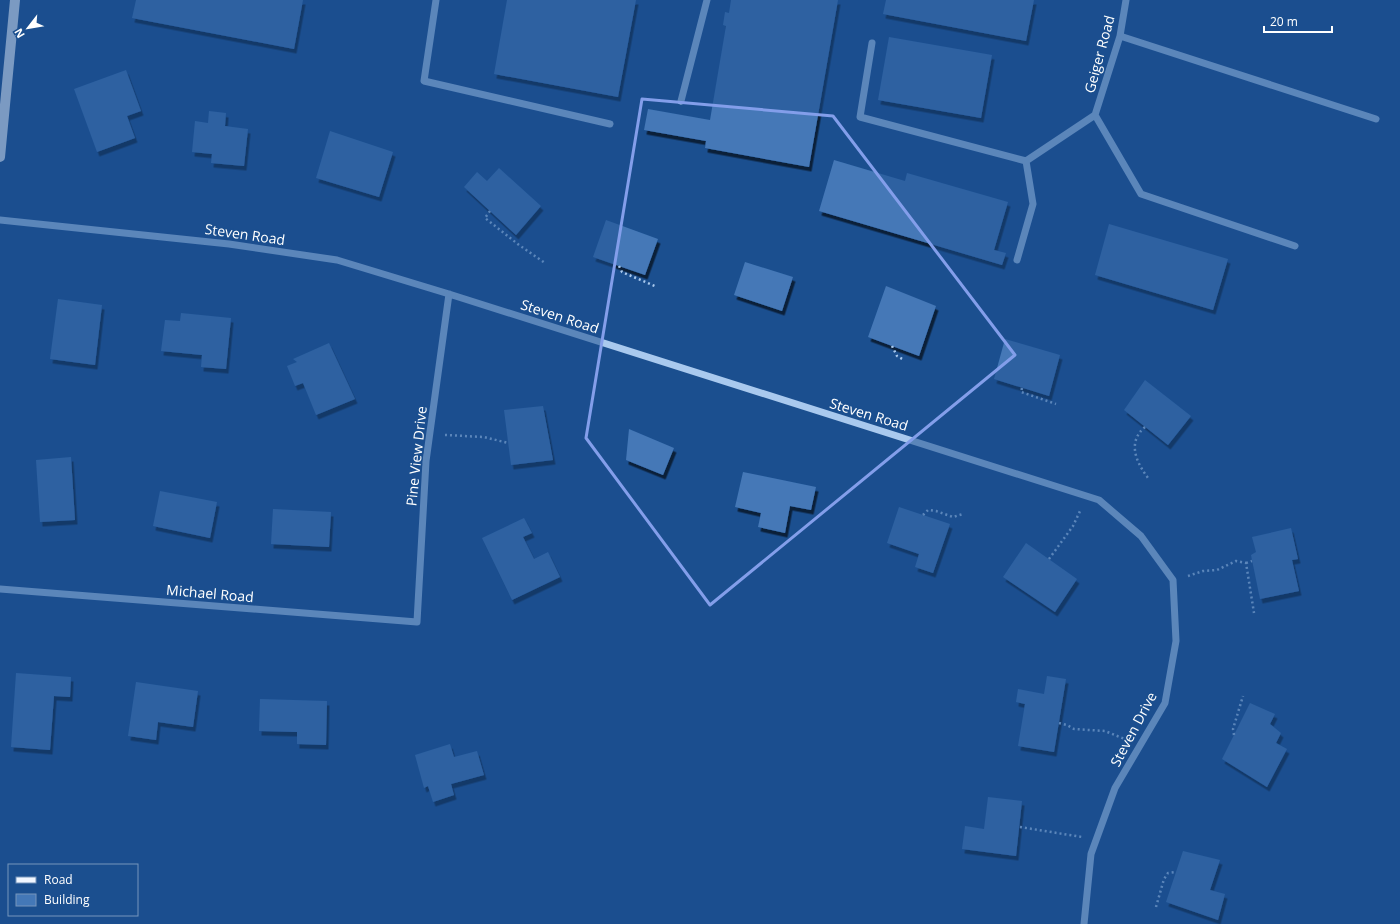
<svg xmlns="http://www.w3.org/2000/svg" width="1400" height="924" font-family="'Open Sans',sans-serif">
<defs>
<filter id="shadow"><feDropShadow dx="2.5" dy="4.5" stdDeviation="0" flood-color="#0009"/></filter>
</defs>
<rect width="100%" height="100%" fill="#1b4f8f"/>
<path fill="#4478b7" filter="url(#shadow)" d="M136 0H303L294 49 132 18Z
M507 0H636L618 97 494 74Z
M731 0H838L809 167 705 148 706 141 644 130 648 109 710 120 726 26 723 25 725 12 729 13Z
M886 0H1034L1026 41 883 14Z
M889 37 992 55 981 118 878 100Z
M126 70 141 111 127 116 135 138 97 152 74 89Z
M209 111 226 113 225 126 248 129 244 166 211 163 212 154 192 152 195 121 208 123Z
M330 131 393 152 379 197 316 178Z
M834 160 905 181 907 173 1008 202 994 250 1006 253 1002 265 819 211Z
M499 168 541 206 516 235 464 187 477 172 487 181Z
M606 220 658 239 645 275 593 257Z
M1109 224 1228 259 1213 310 1095 275Z
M745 262 793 277 782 311 734 295Z
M886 286 936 306 919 356 868 337Z
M58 299 102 305 95 365 50 359Z
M181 313 231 318 226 369 201 367 202 355 161 351 165 320 180 321Z
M1005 339 1060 355 1049 396 994 379Z
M329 343 355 399 316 415 303 383 295 386 287 366 297 362 293 359Z
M1145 380 1191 416 1168 445 1124 410Z
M543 406 553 460 511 465 504 410Z
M629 429 674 448 663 475 626 460Z
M71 457 75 520 40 522 36 460Z
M743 472 816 487 811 510 790 506 785 533 758 527 761 513 735 507Z
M160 491 217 502 210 538 153 526Z
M899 507 950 524 933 573 915 567 919 554 887 543Z
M273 509 331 512 329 547 271 544Z
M524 518 532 533 523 537 534 559 548 552 560 577 512 600 482 538Z
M1291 528 1298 559 1292 560 1299 591 1260 599 1251 555 1256 552 1252 537Z
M1026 543 1077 579 1055 612 1003 577Z
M16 673 71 677 70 697 54 696 50 750 11 747Z
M1047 676 1066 679 1054 752 1018 746 1025 704 1016 702 1018 689 1044 694Z
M136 682 198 691 193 727 158 722 156 740 128 736Z
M260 699 327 701 326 745 297 744V732L259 731Z
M1250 703 1275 714 1270 724 1281 733 1276 743 1287 749 1267 787 1222 759Z
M450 744 454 757 477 751 484 775 451 784 454 795 433 802 428 786 424 788 415 755Z
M988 797 1022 801 1016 856 962 849 965 826 984 829Z
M1183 851 1220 860 1210 890 1225 894 1218 920 1166 902Z"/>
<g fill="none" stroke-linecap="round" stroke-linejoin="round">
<path stroke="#a9c9ee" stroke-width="2.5" stroke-dasharray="2 3" stroke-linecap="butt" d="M490 211 485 218 519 245 545 263
M619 266 622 272 657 287
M892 346 897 356 904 360
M1022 388 1021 392 1056 404
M1145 427C1127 442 1136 462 1148 478
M445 435 484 437 508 443
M923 515 928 510 936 511 953 517 963 514
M1049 559 1073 526 1081 509
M1246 563 1252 561
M1188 576 1203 571 1217 570 1236 561 1246 563 1254 613
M1059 723 1067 725 1074 729 1105 731 1127 740
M1234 735 1233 729 1243 696
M1020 827 1082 837
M1156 907 1164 879 1168 873 1176 872"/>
<path stroke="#a9c9ee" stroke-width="7" d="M436 0 424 81 610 124
M1120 36 1376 119
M872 43 860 117 1026 161 1095 115
M681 101 707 0
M1095 115 1141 194 1295 246
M1095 115 1120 36 1126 0
M0 220 229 244 337 260 449 294 1099 500 1141 536 1173 580 1176 641 1165 703 1115 788 1091 854 1084 924
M1017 260 1033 204 1026 161
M0 589 417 622 426 461 449 294"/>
<path stroke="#f0f6ff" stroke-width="10" d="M0 157 15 0"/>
</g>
<path d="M0 0H1400V924H0ZM642 99 833 116 1015 355 710 605 586 438Z" fill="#1b4f8f" fill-opacity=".55" fill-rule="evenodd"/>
<path fill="none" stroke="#839eea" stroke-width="3" stroke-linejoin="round" d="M642 99 833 116 1015 355 710 605 586 438Z"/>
<g text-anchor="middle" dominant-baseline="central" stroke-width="3" stroke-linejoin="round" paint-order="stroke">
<g font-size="14" fill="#fff" stroke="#1b4f8f">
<text transform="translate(1099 54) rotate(-75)">Geiger Road</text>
<text transform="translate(245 234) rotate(8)">Steven Road</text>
<text transform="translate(560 316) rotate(18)">Steven Road</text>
<text transform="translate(869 414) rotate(17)">Steven Road</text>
<text transform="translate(416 456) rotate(-84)">Pine View Drive</text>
<text transform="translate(210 593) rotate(5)">Michael Road</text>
<text transform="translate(1133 729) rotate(-62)">Steven Drive</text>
</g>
</g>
<rect x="8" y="864" width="130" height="52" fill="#1b4f8f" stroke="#7695bc"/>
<rect x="16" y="877" width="20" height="6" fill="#f0f6ff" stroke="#7695bc"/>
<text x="44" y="884" font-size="12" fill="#ffffff">Road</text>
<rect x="16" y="894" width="20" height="12" fill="#4478b7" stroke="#7695bc"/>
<text x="44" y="904" font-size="12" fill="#ffffff">Building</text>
<g transform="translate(28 28) rotate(239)" stroke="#1b4f8f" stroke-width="3" paint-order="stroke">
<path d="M0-3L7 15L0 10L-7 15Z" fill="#ffffff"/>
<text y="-6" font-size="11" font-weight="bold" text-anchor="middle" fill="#ffffff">N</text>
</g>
<path d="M1264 26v6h68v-6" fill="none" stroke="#ffffff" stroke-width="2"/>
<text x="1270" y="26" font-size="12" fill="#ffffff" stroke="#1b4f8f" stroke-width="3" paint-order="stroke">20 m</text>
</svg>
